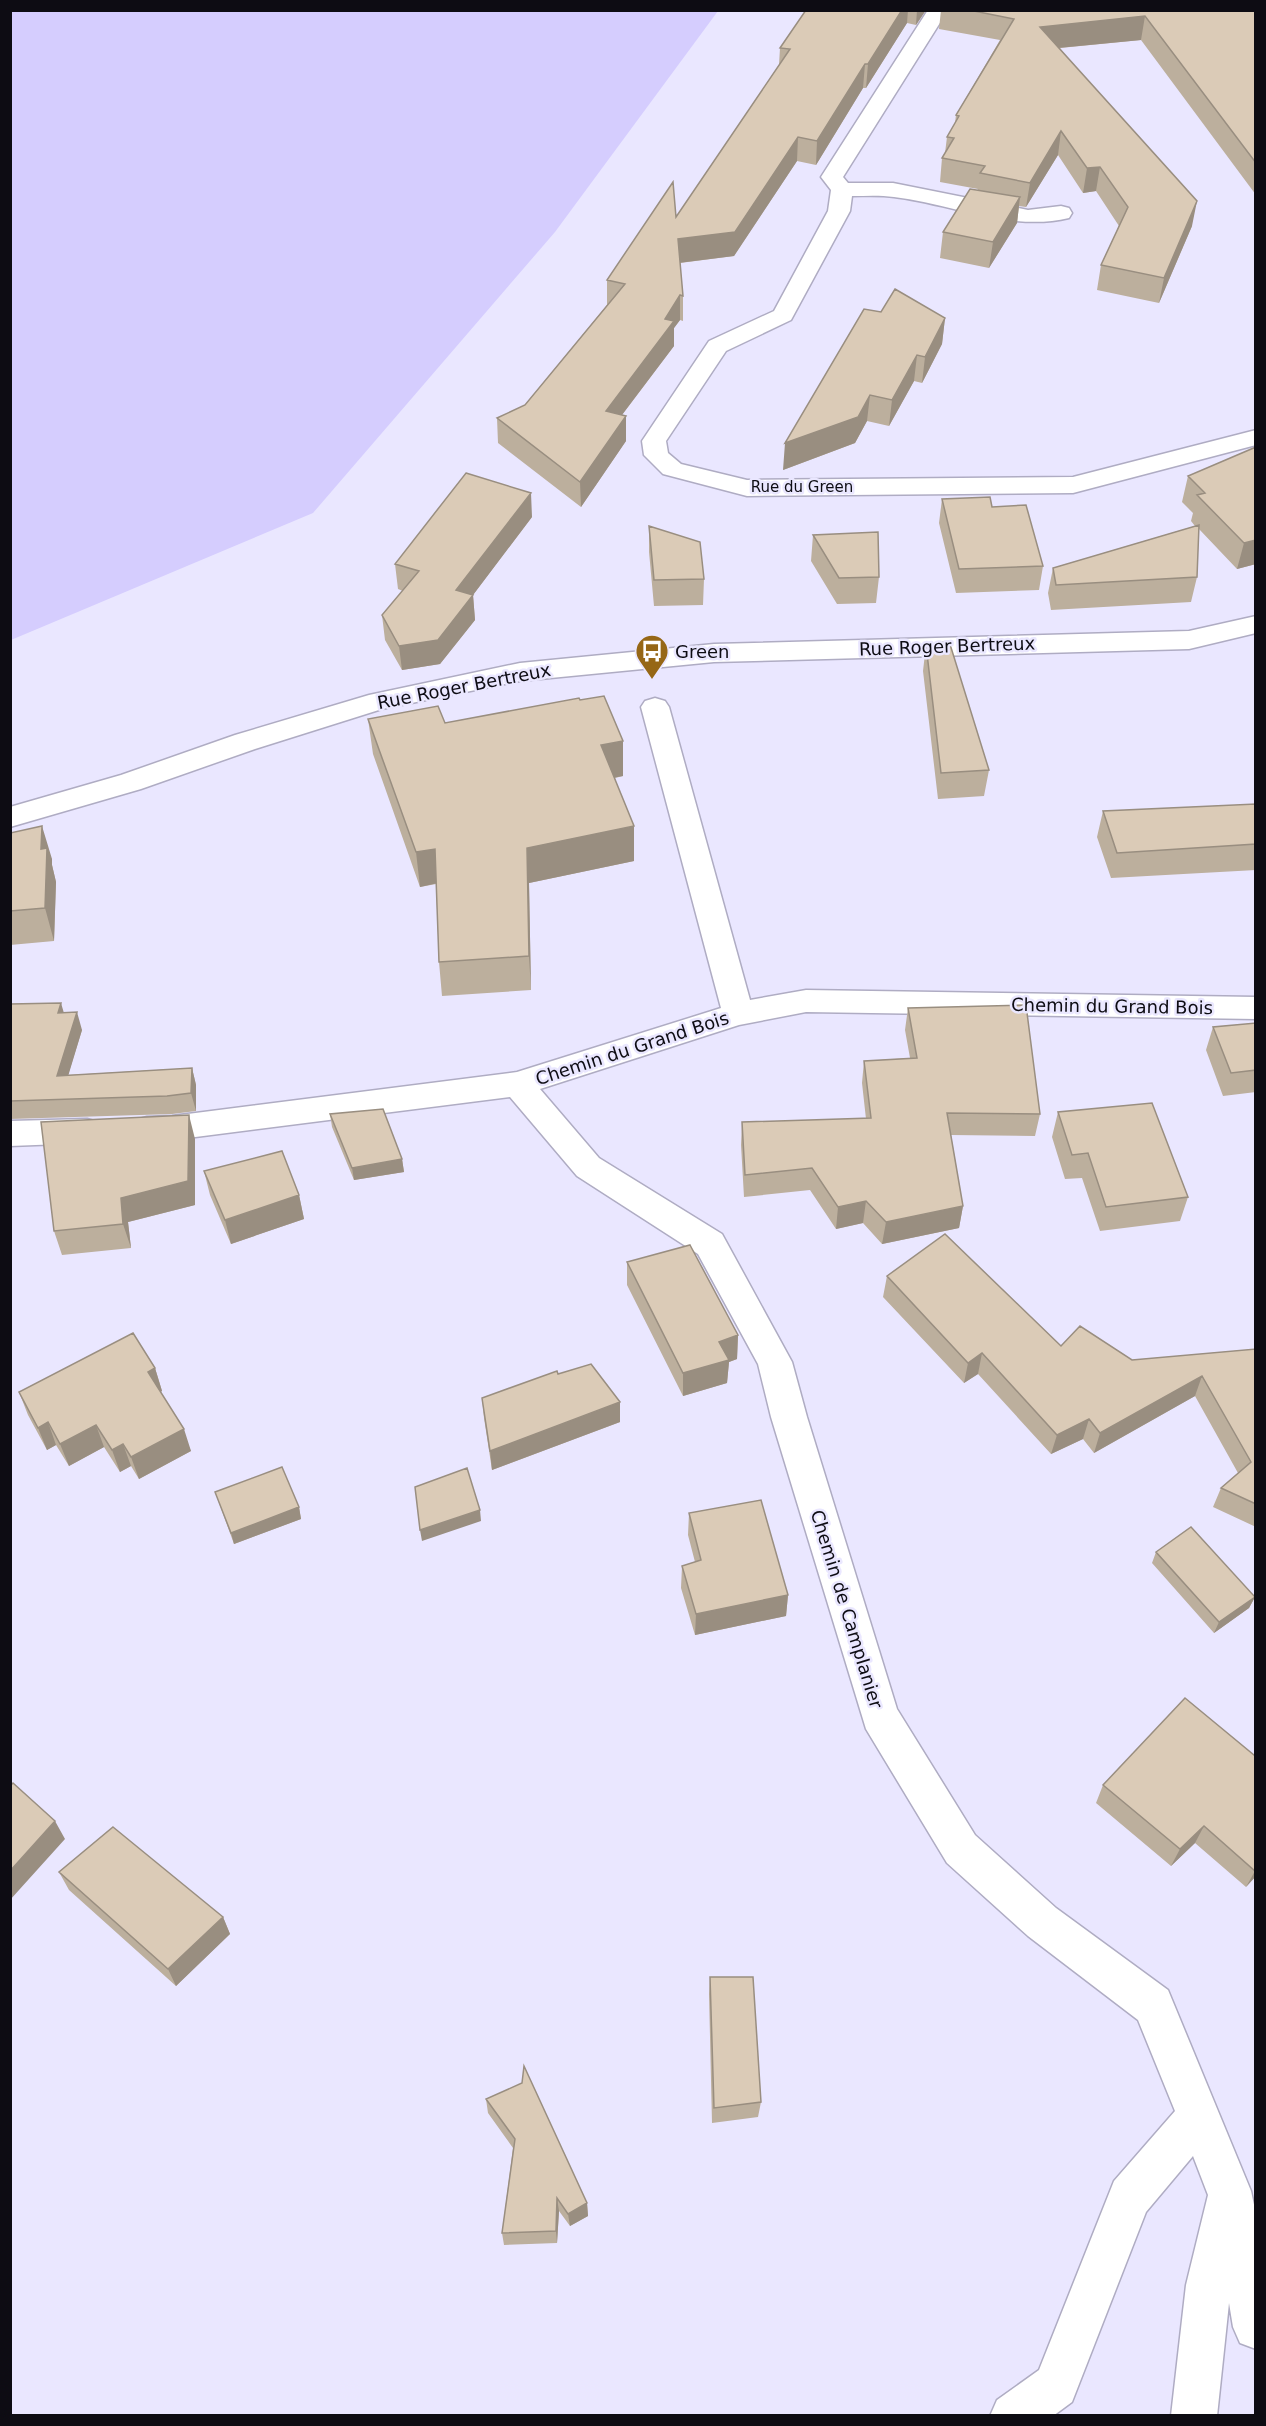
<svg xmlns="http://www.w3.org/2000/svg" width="1266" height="2426" font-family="'DejaVu Sans',sans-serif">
<rect width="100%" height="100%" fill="#eae7ff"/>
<path fill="#d5cdfe" d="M11 10H718V11L555 232 313 513 11 640Z"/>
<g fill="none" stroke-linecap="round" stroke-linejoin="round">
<defs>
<path id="minor" d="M928 10H948L843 177 848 183H893L1028 210 1061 206 1069 208 1072 213 1069 218C1011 232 952 204 894 197 880 195 866 196 852 196L850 211 791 320 726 351 666 441 668 453 681 464 747 480 1073 477 1256 430V445L1073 493 747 496 663 474 644 455 642 441 709 341 774 311 828 211 831 190 821 177Z
M1256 616V633L1189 649 714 662 520 681 382 709 255 749 141 789 10 827V807L121 775 235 735 369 695 520 663 714 644 1189 631Z
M655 698 665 701 669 707 750 1000 806 990 1256 997V1019L806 1012 739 1025 540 1089 599 1158 722 1234 792 1362 807 1417 897 1709 975 1835 1056 1908 1168 1990 1251 2191 1256 2214V2349L1240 2343 1233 2327 1229 2303 1217 2416H1171L1186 2285 1208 2195 1193 2156 1146 2212 1072 2402 1053 2416H990L997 2400 1039 2370 1114 2181 1175 2111 1138 2020 1028 1936 947 1863 866 1729 771 1417 758 1364 698 1254 577 1176 510 1097 172 1140 147 1141 136 1138 131 1129 136 1120 147 1117 172 1116 517 1072 721 1008 641 707 645 701Z
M87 1119 98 1122 103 1131 98 1140 87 1143 10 1146V1121Z"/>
</defs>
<use href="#minor" stroke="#afacc3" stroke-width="3"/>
<use href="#minor" fill="#fff" fill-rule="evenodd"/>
</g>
<path fill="#bcaf9d" d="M806 10H926L916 25 907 23 866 88H863L816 165 797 161 734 256 680 263 683 296V321L680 320 674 328V346L622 415 626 416V441L581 507 498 443 497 418 525 405 607 305V280L676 217 779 65 780 48Z
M941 10H1256V195L1141 40 1060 48 1192 226 1159 303 1097 290 1101 265 1119 226 1096 191 1083 193 1058 155 1026 207 1019 206 1017 223 989 268 940 258 943 232 978 189 940 182 942 158 945 153 947 137 955 123 956 115 1000 40 939 29Z
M881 312 945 318 942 344 922 383 914 381 889 426 867 421 855 443 783 470Z
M1256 447V564L1237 569 1199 529 1197 577 1191 602 1051 610 1048 593 1053 568 1195 526 1191 521 1193 513 1182 502 1188 476Z
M942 499 992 507 1043 566 1039 590 956 593 939 523Z
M532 517 473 595 475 620 440 664 402 670 385 640 382 615 403 591 398 589 395 564Z
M649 526 704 579 703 605 654 606 649 552Z
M813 535 879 577 876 603 837 604 811 561Z
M926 645 989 770 984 796 938 799 923 671Z
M368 719 445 723 623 776 615 778 634 861 529 883 531 990 442 996 439 962 436 884 420 887 373 754Z
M1256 804V870L1111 878 1097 837 1103 811Z
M10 832 52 859V865L56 882 54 941 10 945Z
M10 1004 63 1013 82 1030 68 1075 192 1068 196 1085V1111L172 1114 10 1119Z
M908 1008 1040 1114 1035 1136 951 1135 963 1206 959 1228 882 1244 863 1223 836 1229 810 1190 744 1197 741 1145 742 1122 866 1119 862 1083 864 1061 910 1058 905 1030Z
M1256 1023V1092L1223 1096 1206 1050 1213 1027Z
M1058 1112 1188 1197 1180 1221 1100 1231 1082 1178 1065 1179 1052 1137Z
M330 1114 402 1159 404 1172 354 1180 332 1127Z
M195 1139V1205L128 1222 131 1248 62 1255 54 1231Z
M204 1171 299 1195 304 1219 231 1244 210 1195Z
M627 1262 738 1335 737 1359 729 1362 727 1383 683 1396 627 1285Z
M887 1276 1061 1346 1132 1360 1256 1349V1527L1213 1507 1221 1488 1238 1473 1195 1396 1094 1453 1083 1439 1051 1454 978 1374 964 1383 883 1297Z
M155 1368 162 1391 160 1392 191 1451 139 1479 131 1466 120 1472 104 1447 69 1466 56 1445 47 1450 28 1415 19 1392Z
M558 1374 620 1402V1422L492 1470 484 1418 482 1398Z
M215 1492 299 1507 301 1519 234 1544Z
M689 1513 788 1595 786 1616 695 1635 681 1588 682 1566 695 1562 688 1535Z
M1156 1552 1255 1597 1249 1608 1214 1633 1152 1563Z
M1256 1753V1876L1246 1887 1195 1843 1171 1866 1096 1803 1103 1785 1254 1755Z
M59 1872 223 1917 230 1934 176 1986 69 1890Z
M710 1977 761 2102 758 2117 712 2123 709 1994Z
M486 2099 587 2203 588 2216 570 2226 559 2211 557 2243 504 2245 502 2233 513 2148 488 2113Z"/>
<path fill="#998e80" d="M902 10H908L907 23 866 88 868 64Z
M917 10H926L916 25Z
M1145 16 1141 40 1037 50 1040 27Z
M865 64 863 88 816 165 817 141Z
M1061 131 1058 155 1026 207 1030 183Z
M798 137 797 161 734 256 678 263V239Z
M1100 167 1096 191 1083 193 1087 168Z
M1020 197 1017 223 989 268 993 242Z
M1197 201 1192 226 1159 303 1164 278Z
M680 295V320L674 328V346L606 436V411Z
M945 318 942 344 922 383 925 357Z
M917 355 914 381 889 426 892 400Z
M870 395 867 421 855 443 783 470 785 443Z
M626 416V441L581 507 580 482Z
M531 493 532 517 473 595 475 620 440 664 402 670 399 646 456 590Z
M1256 540V564L1237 569 1244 543Z
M623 741V776L602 780 601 745Z
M42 826 52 859V865L56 882 54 941 45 908 41 849Z
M634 826V861L529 883 531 990 529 956 527 848Z
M435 849 438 883 420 887 416 852Z
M61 1003 66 1020 58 1013Z
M77 1012 82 1030 63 1093 57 1076Z
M192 1068 196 1085V1111L191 1093Z
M189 1115 195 1139V1205L128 1222 131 1248 123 1224 121 1198Z
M402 1159 404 1172 354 1180 352 1168Z
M299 1195 304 1219 231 1244 225 1220Z
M866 1201 863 1223 836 1229 838 1207Z
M963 1206 959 1228 882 1244 886 1222Z
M738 1335 737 1359 729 1362 727 1383 683 1396V1373L719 1342Z
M982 1353 978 1374 964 1383 968 1363Z
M155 1368 162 1391 155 1395 148 1372Z
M1202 1376 1195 1396 1094 1453 1100 1433Z
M620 1402V1422L492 1470 490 1451Z
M1089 1419 1083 1439 1051 1454 1057 1435Z
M48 1422 56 1445 47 1450 38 1428Z
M96 1425 104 1447 69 1466 60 1444Z
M184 1429 191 1451 139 1479 131 1457Z
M123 1444 131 1466 120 1472 112 1450Z
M299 1507 301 1519 234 1544 231 1533Z
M480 1510 481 1521 422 1541 420 1530Z
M788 1595 786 1616 695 1635 696 1614Z
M1255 1597 1249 1608 1214 1633 1219 1622Z
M55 1821 65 1839 10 1900V1871Z
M1204 1826 1195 1843 1171 1866 1180 1849Z
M1255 1871 1256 1876 1246 1887Z
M223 1917 230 1934 176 1986 168 1969Z
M557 2198 559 2211 557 2243 556 2231Z
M587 2203 588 2216 570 2226 568 2214Z"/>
<path fill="#dbcbb7" stroke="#998e80" stroke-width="1.5" d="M806 10H902L868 64H865L817 141 798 137 735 232 678 239 683 296 680 295 665 319 674 321 606 411 626 416 580 482 497 418 525 405 625 284 607 280 673 182 676 217 790 49 780 48Z
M969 10H1256V163L1145 16 1040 27 1197 201 1164 278 1101 265 1128 207 1100 167 1087 168 1061 131 1030 183 980 173 985 166 942 158 954 138 947 137 959 116 956 115 1014 19Z
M970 189 1020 197 993 242 943 232Z
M895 289 945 318 925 357 917 355 892 400 870 395 858 417 785 443 864 309 881 312Z
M1256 447V540L1244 543 1197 495 1205 493 1188 476Z
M466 473 531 493 456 590 473 595 438 640 399 646 382 615 419 571 395 564Z
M990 497 992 507 1026 505 1043 566 959 569 942 499Z
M1199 525 1197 577 1056 585 1053 568Z
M649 526 700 542 704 579 654 580Z
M878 532 879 577 839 578 813 535Z
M949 641 989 770 941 773 926 645Z
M604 696 623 741 601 745 634 826 527 848 529 956 439 962 435 849 416 852 368 719 438 706 445 723 579 698 580 700Z
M1256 804V844L1117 853 1103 811Z
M42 826 41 849 47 848 45 908 10 911V833Z
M61 1003 58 1013 77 1012 57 1076 192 1068 191 1093 167 1096 10 1101V1004Z
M1026 1005 1040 1114 947 1113 963 1206 886 1222 866 1201 838 1207 812 1168 745 1175 742 1122 871 1118 864 1061 917 1058 908 1008Z
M1256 1023V1070L1231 1073 1213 1027Z
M1152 1103 1188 1197 1106 1207 1088 1153 1072 1155 1058 1112Z
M383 1109 402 1159 352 1168 330 1114Z
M189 1115 188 1181 121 1198 123 1224 54 1231 41 1122Z
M282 1151 299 1195 225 1220 204 1171Z
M945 1234 1061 1346 1080 1326 1132 1360 1256 1349V1504L1221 1488 1251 1462 1202 1376 1100 1433 1089 1419 1057 1435 982 1353 968 1363 887 1276Z
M690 1245 738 1335 719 1342 729 1360 683 1373 627 1262Z
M133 1333 155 1368 148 1372 184 1429 131 1457 123 1444 112 1450 96 1425 60 1444 48 1422 38 1428 19 1392Z
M591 1364 620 1402 490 1451 482 1398 557 1371 558 1374Z
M282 1467 299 1507 231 1533 215 1492Z
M467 1468 480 1510 420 1530 415 1487Z
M761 1500 788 1595 696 1614 682 1566 701 1560 689 1513Z
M1191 1527 1255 1597 1219 1622 1156 1552Z
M1185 1698 1254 1755 1256 1753 1255 1871 1204 1826 1180 1849 1103 1785Z
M13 1783 55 1821 10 1871V1786Z
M113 1827 223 1917 168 1969 59 1872Z
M710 1977H753L761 2102 714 2108Z
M524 2066 587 2203 568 2214 557 2198 556 2231 502 2233 515 2139 486 2099 522 2083Z"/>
<defs>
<symbol id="bus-pin" viewBox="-11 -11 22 30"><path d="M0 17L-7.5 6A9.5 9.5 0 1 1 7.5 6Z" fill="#966716" stroke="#eae7ff"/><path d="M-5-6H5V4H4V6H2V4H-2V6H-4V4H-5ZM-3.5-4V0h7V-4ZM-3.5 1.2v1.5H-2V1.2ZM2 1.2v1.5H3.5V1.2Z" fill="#fff"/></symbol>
</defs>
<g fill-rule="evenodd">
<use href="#bus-pin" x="633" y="632" width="38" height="52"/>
</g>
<g text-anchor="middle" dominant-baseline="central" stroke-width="5" stroke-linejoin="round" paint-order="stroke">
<g font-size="15" fill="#0d0c13" stroke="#eae7ff">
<text x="802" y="487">Rue du Green</text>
</g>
<g font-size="18" fill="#0d0c13" stroke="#eae7ff">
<text transform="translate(947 646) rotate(-2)">Rue Roger Bertreux</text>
<text transform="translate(464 686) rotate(-11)">Rue Roger Bertreux</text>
<text transform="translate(1112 1006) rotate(1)">Chemin du Grand Bois</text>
<text transform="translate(632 1048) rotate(-18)">Chemin du Grand Bois</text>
<text transform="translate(847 1609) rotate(73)">Chemin de Camplanier</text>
</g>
<g font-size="18" fill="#0d0c13" stroke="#eae7ff" text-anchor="start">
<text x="675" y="651">Green</text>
</g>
</g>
<rect width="1266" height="2426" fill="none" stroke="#0d0c13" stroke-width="24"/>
</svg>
